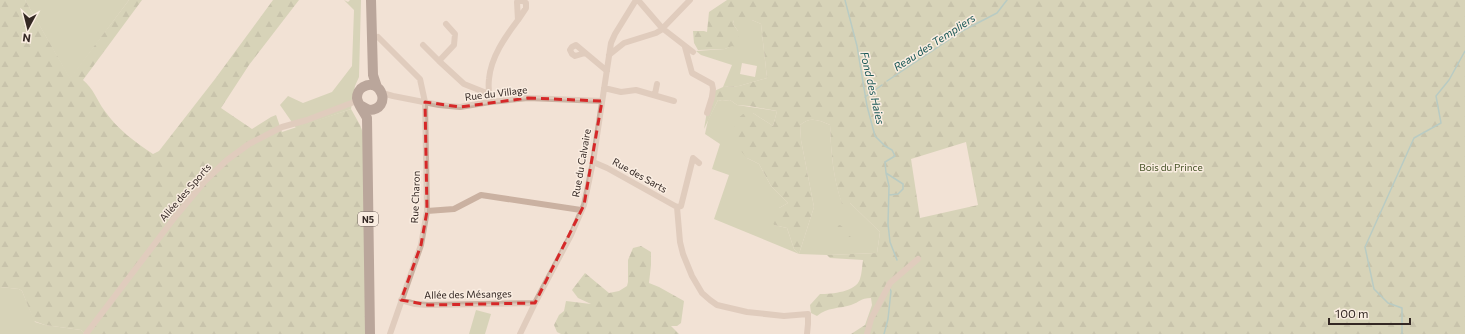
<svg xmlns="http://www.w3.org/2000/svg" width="1465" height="334" font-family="Commissioner,sans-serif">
<defs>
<pattern id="forest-firs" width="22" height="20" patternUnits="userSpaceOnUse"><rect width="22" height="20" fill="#b6c195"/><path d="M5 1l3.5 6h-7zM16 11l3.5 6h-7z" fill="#959d79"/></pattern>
</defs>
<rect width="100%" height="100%" fill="#f2e2d5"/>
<path fill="#b6c195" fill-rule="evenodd" d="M25 0H129L70 79Z
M344 0 348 2 350 0H361L359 77 355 86 351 109 296 128 280 105 288 96 303 103 332 92 352 66 354 10Z
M734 20H752L761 24 767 78 739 86 723 87 732 65 701 55 696 51 725 49 731 46 738 31 733 24ZM742 63 757 66 755 77 740 74Z
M718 100 722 101 730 100 737 105 777 111 773 126 753 113 747 158 759 164 771 186 788 203 779 208 774 225 787 228 794 249 799 254 814 207 801 140 800 125C810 116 819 120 830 125 831 152 833 178 842 203H850L880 232 877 253 827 255 799 254 714 219 729 175 712 169 720 144 705 134 708 120Z
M0 287 19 289 22 291 35 322 45 325 81 330 85 334H0Z
M476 310 491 314 485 334H469Z"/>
<path fill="url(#forest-firs)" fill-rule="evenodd" d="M0 0H25L70 78 129 0H142L83 80C93 88 97 100 104 110 117 129 135 142 153 154L159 151 215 79 273 0H299L249 65 221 108 252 129 271 117 276 115 282 132 351 109 360 125 365 138V334H85L81 330 45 325 34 321 22 291 19 289 0 287Z
M727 0H1465V334H851L865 325 872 305 871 298C860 298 860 302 851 305 838 309 828 307 817 316L811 313 810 305 820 294C832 294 856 292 860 279 862 273 862 266 863 260L830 258 827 255 877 253 880 232 850 203 842 204C833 178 831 152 830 125 819 120 810 116 800 125L801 140 814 207 799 254 794 249 787 228 774 225 771 218V209L779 208 788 203 771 186 759 164 747 158 733 142 735 121 743 114 753 113 773 126 777 111 749 106 737 105 730 100 722 101 718 100 704 129 710 93 723 87 739 86 767 78 761 24 752 20H734L733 24 738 31 740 48 732 46 725 49 698 50 694 43 693 31H704L707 32 709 12ZM966 142 978 205 920 218 911 159Z
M840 225 847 230 848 235 856 240 855 245H851L846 237 836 238 834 234 836 226Z
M641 246 651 252V265L649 283 659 287 684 301 681 323 677 326H671L679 334H561L557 332 554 325 559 315 564 311 566 301 591 304 578 298 572 290 585 273 609 293 619 291 627 286 628 282V260L633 248Z"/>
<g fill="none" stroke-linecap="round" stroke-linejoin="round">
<path stroke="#73b0ae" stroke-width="1.5" d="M845 0 857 46 867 106 875 136 885 146 892 150 895 156 885 162 886 173 889 186 888 224 890 242 897 260
M887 81 962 31 997 13 1007 0
M865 97 882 85
M886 173 903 184V189L898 194 889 195
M884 334 888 319 891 291 890 289
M1402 334V308L1388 303 1374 289 1365 247 1414 138 1441 123 1436 96 1449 80 1465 51"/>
<path stroke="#cab1a1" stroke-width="6" d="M638 0 662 28 693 52
M446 24 455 34 454 45 439 61 464 84 489 94
M378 37 420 79 425 102 427 211 421 245 390 334
M423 45 439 61
M685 47 692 73 712 84 713 89 712 97 707 113
M585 53 575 56 572 54 570 50 572 47 576 45 607 71
M609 55 624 43 656 33 661 30 690 0
M604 88 621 92 636 90 674 101
M382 93 393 96 439 105 460 107 490 102 528 98 602 101
M655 94 657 84
M490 102C489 95 488 87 489 79 491 57 505 37 518 20L517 2 522 0 526 3V8L518 20
M593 162 607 168 677 207 680 242 683 254 692 276 702 293 710 300 717 305 747 312 784 316 808 314V324L807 334
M677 207 681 206 693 158 699 163
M427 211 454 209 481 195 581 210
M401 300 415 304 428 305 535 303
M86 334 175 217 205 181 227 160 249 144 282 127 307 120 354 102 357 99
M520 334 535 303 571 235 584 205 593 162 611 43 615 34 636 0
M867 334 871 319 890 283 918 259"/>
<path stroke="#775d54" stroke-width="10" d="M371 0 373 75 377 87
M360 105 369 110C393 109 381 76 363 87 359 89 357 94 357 98 358 105 364 112 367 118L370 334"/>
</g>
<path d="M0 0H1465V334H0ZM528 98 602 101 584 205 535 303 428 305 401 300 421 245 427 211 425 102 460 107Z" fill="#f2e2d5" fill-opacity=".55" fill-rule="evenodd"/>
<path fill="none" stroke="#d62828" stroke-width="3" stroke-dasharray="8 5" stroke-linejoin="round" d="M528 98 602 101 584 205 535 303 428 305 401 300 421 245 427 211 425 102 460 107Z"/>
<g text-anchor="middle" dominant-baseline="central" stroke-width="3" stroke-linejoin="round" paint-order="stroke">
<rect fill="#faede1" stroke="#6f635d" stroke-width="1" x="358" y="212" width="20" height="14" rx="3"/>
<g font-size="9" font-weight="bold" fill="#342824">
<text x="368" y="219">N5</text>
</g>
<g font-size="10" fill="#342824" stroke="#faede1">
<text transform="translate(496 93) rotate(-7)">Rue du Village</text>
<text transform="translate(581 163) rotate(-80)">Rue du Calvaire</text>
<text transform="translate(640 175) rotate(29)">Rue des Sarts</text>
<text transform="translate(185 192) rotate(-49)">Allée des Sports</text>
<text transform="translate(415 197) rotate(-88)">Rue Charon</text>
<text transform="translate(468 294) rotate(-1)">Allée des Mésanges</text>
</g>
<g font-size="10" fill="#465327" stroke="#faede1">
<text x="1171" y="167">Bois du Prince</text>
</g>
<g font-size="11" font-style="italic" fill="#185756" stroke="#faede1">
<text transform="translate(934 42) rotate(-33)">Reau des Templiers</text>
<text transform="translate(873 88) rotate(77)">Fond des Haies</text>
</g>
</g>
<g transform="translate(28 28) rotate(187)" stroke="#faede1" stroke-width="3" paint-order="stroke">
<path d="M0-3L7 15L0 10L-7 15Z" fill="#342824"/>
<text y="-6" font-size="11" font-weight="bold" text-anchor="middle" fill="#342824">N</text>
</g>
<path d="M1329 318v6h81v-6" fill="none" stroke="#342824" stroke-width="2"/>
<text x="1335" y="318" font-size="12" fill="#342824" stroke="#faede1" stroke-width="3" paint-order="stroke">100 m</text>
</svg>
